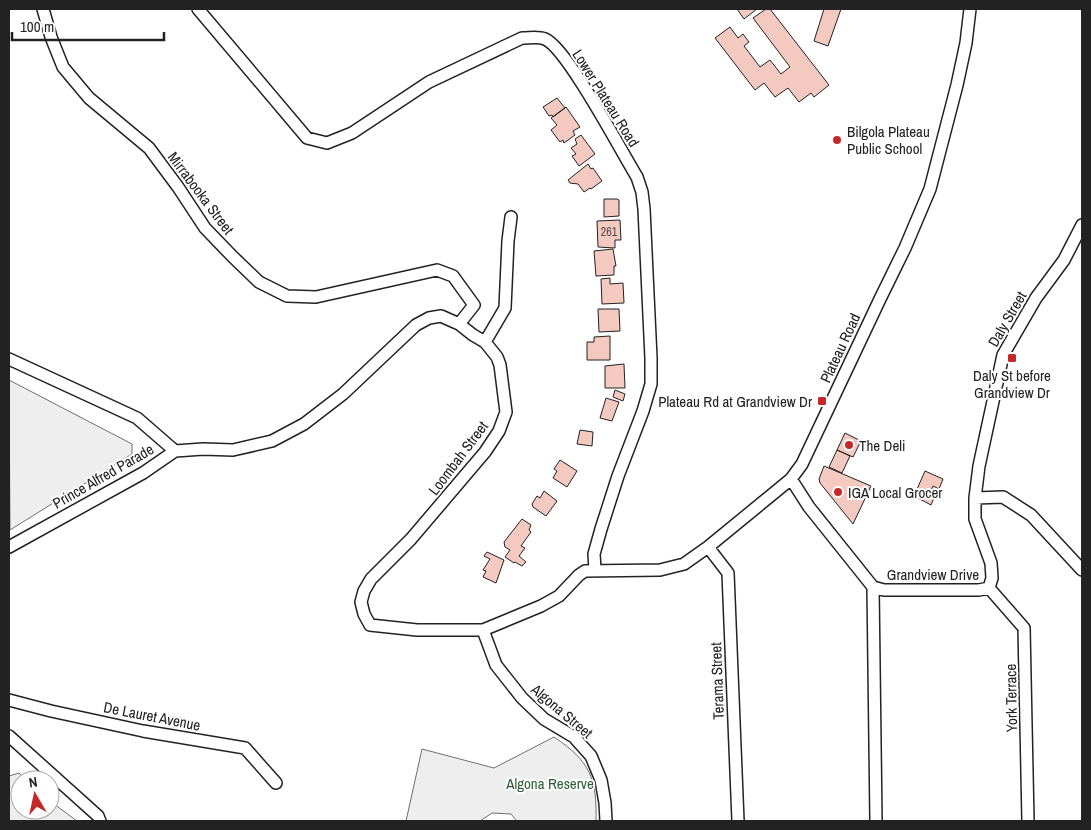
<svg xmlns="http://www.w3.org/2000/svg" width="1091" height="830" font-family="'Archivo Narrow',sans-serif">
<rect width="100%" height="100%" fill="#fff"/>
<path fill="#eee" stroke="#6f6f6f" d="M9 380 132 444V454L10 530Z
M554 737C590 761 597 778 596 821H517L511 814 492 813 480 821H406L422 749 494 768Z
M19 773 26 780H20V810H50V801L77 821H9V776Z"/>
<path fill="#f3c9c0" stroke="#222" d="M737 9H757L744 19Z
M766 9H770L829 85 814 97 811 93 799 102 788 88 775 97 764 83 755 90 715 38 730 27 738 38 743 34 749 42 744 46 760 67 770 60 781 74 790 67 753 18Z
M824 9H841L828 46 814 41Z
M557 98 565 108 553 117 552 115 549 116 543 107Z
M566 107 580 127 573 131 575 135 564 143 563 140 560 142 551 130 557 125 551 118Z
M581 135 595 154 579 166 572 156 576 154 571 148 577 144 575 139Z
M588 164 591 169 593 168 602 181 591 189 590 188 584 192 578 184 570 183 568 180Z
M604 199H617L619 200V216L604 217Z
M620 220 621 240H615V248L598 247 597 221Z
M613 249 616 266H614V275L596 276 594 251Z
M610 278V284L623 283 624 303 602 304 601 279Z
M598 309H619L620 331 599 332Z
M610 336V360H587V342H594V337Z
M624 364 625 388H605V366Z
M615 390 625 394 623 401 613 397Z
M606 398 619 402 612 421 600 418Z
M580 430 593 432 592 446 577 444Z
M845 433 861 441 853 457 837 450Z
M837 450 850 456 842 473 829 467Z
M560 460 577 471 567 487 553 478 557 471 554 469Z
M824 466 871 486 853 524 820 483 819 479Z
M925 471 943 479 939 489 933 486 930 493 935 496 931 505 914 496Z
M544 491 557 501 546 516 533 507 532 504 537 496 540 498Z
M522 519 531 525 529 530 531 532 521 546 525 548 519 556 526 562 522 566 515 562 514 563 505 557 510 550 505 547 504 542Z
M487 552 504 560 496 583 483 577 486 571 483 570 490 559 484 556Z"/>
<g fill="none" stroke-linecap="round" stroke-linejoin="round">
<defs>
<path id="minor" d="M43 9 51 37 63 67 89 98 149 148 178 187 205 228 233 257 259 282 287 296 316 297 437 270 453 276 474 305 459 324
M198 9 307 138 327 143 352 133 429 82 522 38C530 38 538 36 545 39 567 48 621 151 637 177L642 192 644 209 651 358V384L643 411 618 476 601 529 594 554 595 570
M485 342 505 308 508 241 511 217
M9 359 137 418 175 451
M791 479 809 507 873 587 884 590H979L989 588
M975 498 1003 497 1031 515 1082 570
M9 547 143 473 175 451 203 449 233 450 272 441 304 424 343 394 416 325 429 318 441 316 459 324 473 335 485 342 497 357 500 365 506 412 499 431 485 452 411 539 371 579 364 591 361 602 364 614 370 625 417 630H483L541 606 559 596 579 575 585 571 660 570 684 564 708 547 791 479 802 464 880 299 905 248 930 189 957 85 966 43 970 9
M708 547 728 573 738 821
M873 587 876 821
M989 588 992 578 991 563 975 519V498L979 466 1003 355 1036 298 1064 260 1082 225
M989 588 1024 628 1028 821
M483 630 496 665 522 698 544 719 574 737 591 756 601 780 605 803 606 821
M9 700 51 711 143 731 245 748 276 783
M9 736 98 816 100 821"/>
</defs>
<use href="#minor" stroke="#222" stroke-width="14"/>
<use href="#minor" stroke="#fff" stroke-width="11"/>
</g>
<g fill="#c62828" stroke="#fff" stroke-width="2">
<circle cx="837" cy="140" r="5"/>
<rect x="1007" y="353" width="10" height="10" rx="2.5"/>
<rect x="817" y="396" width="10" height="10" rx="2.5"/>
<circle cx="849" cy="445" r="5"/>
<circle cx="838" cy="492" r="5"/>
</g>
<g text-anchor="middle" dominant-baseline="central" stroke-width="4" stroke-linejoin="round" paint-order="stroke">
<g font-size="12" fill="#564c4a">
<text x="609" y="232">261</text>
</g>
<g font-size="15" fill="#222" stroke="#fff">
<text transform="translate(606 98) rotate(58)">Lower Plateau Road</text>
<text transform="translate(201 193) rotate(53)">Mirrabooka Street</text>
<text transform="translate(1007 319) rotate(-60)">Daly Street</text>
<text transform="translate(840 348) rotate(-65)">Plateau Road</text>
<text transform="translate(458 458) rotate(-53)">Loombah Street</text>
<text transform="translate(103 476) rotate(-30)">Prince Alfred Parade</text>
<text x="933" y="574">Grandview Drive</text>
<text transform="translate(717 681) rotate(-92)">Terama Street</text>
<text transform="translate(1011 698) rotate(-91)">York Terrace</text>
<text transform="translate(562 711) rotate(40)">Algona Street</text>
<text transform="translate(152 716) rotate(11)">De Lauret Avenue</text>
</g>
<g font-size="15" fill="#222" stroke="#fff" text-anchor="start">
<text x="847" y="131">Bilgola Plateau<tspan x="847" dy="17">Public School</tspan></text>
<text x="1012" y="375" text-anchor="middle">Daly St before<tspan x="1012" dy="17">Grandview Dr</tspan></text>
<text x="812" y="401" text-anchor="end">Plateau Rd at Grandview Dr</text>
<text x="859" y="445">The Deli</text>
<text x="848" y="492">IGA Local Grocer</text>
</g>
<g font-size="15" fill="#2f5e38" stroke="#fff">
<text x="550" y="783">Algona Reserve</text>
</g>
</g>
<rect width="1091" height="830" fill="none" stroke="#222222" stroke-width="20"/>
<g transform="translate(35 795) rotate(351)"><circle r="24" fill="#ffffff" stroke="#a7a7a7"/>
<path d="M0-4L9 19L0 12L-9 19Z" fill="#c62828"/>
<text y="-8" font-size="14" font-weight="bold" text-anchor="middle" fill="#222222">N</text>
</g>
<path d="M12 32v8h152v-8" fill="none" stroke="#222222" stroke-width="2.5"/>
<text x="20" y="32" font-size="15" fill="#222222" stroke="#ffffff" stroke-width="4" paint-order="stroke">100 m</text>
</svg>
